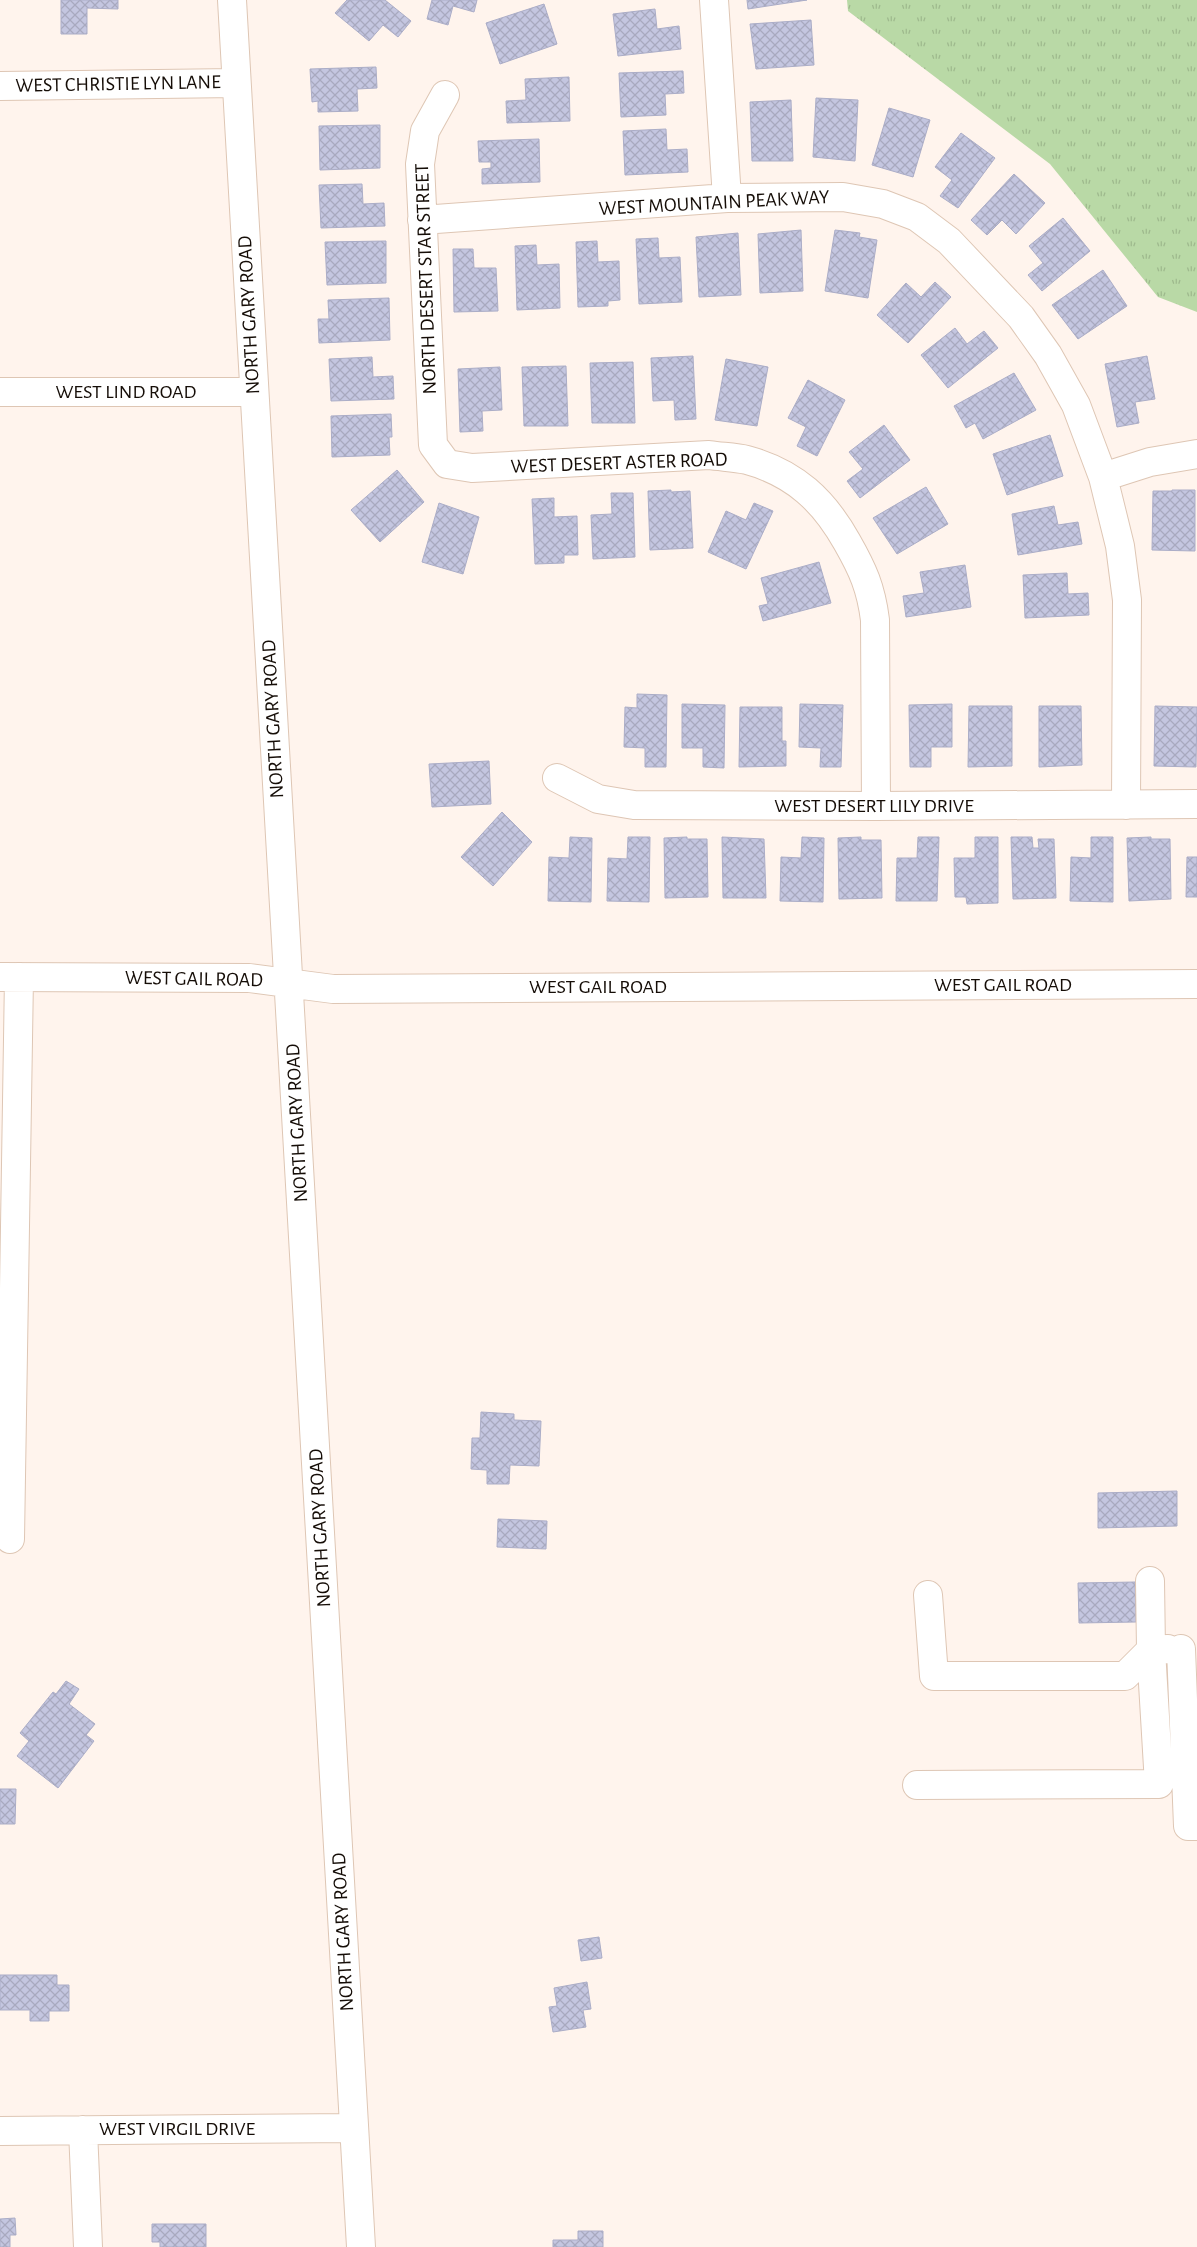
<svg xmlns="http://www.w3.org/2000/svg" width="1197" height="2247" font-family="'Alegreya Sans',sans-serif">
<defs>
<pattern id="grass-tufts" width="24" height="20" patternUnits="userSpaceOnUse" patternTransform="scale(1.25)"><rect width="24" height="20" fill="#b9d9a6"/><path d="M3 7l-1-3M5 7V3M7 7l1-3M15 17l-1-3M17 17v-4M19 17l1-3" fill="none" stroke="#9eb98d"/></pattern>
<pattern id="building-cross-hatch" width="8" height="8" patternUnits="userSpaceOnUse" patternTransform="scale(1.25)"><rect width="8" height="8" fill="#c4c6e0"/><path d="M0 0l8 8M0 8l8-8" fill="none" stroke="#a8a9bf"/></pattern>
</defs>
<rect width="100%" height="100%" fill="#fff4ed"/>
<path fill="url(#grass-tufts)" d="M847 0H1197V312L1158 297 1050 164 848 11Z"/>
<path fill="url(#building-cross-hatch)" stroke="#abadc7" d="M61 0H118V9L87 8V34H61Z
M347 0H385L411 21 398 37 383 25 369 41 335 13Z
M432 0H477L474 12 453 6 448 25 427 19Z
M747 0H807L748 9Z
M544 4 557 44 500 64 486 23Z
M655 9 657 29 679 26 681 49 618 56 613 14Z
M811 20 814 65 756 69 750 24Z
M376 67 377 88 357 89 358 111 318 112V101L312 102 310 69Z
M683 71 684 93 665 94 666 115 621 117 619 73Z
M569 77 570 121 507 123 506 101 526 100 525 79Z
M816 98 858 100 855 161 813 157Z
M791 100 793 161H752L750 102Z
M889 108 930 120 913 177 872 165Z
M380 125V168L320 170 319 126Z
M666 129 667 150 687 149 688 172 625 175 623 131Z
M961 133 995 158 958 208 940 196 952 180 935 167Z
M539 139 540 182 482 184V169L491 168V162H479L478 141Z
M1014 174 1045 203 1016 234 1002 220 987 235 971 220Z
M362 184 363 204 384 203 385 226 321 228 319 185Z
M1063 218 1090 251 1042 291 1028 275 1043 263 1029 246Z
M801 230 803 291 760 293 758 234Z
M835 230 860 233 859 237 877 240 868 298 825 291Z
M738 233 741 295 699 297 696 237Z
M658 238 659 258 680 257 682 302 639 304 636 239Z
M386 241V283L327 285 325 242Z
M597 241 598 262 619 261 620 300 608 301V306L578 307 576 242Z
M536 245 537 265 559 264 560 308 517 310 515 246Z
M453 249H473L474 268H496L498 311 454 312Z
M1103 270 1127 306 1078 339 1052 305Z
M935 282 951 297 908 343 877 315 906 283 921 297Z
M389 298 390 340 319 343 318 319H329L328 300Z
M955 328 967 344 984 331 998 348 948 388 921 355Z
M693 356 696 419 675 420 674 400 653 401 651 358Z
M1147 356 1155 399 1135 402 1139 423 1117 427 1105 364Z
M372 357 373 377 393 376 394 399 331 401 329 359Z
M726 359 768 367 757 426 715 420Z
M633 362 635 423H592L590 363Z
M566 366 568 426H524L522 367Z
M500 367 502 410 482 411 483 431 460 432 458 369Z
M1014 373 1036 410 983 439 975 423 966 428 954 406Z
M808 380 845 400 817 456 797 446 806 427 788 418Z
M391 414 392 437H389L390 455 332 457 331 416Z
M884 425 910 460 860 498 847 481 863 469 849 452Z
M1050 435 1063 476 1007 495 993 454Z
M397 470 424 502 380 542 351 510Z
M926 487 948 524 897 554 873 518Z
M671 490V492L690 491 693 548 650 550 648 491Z
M1172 490H1195V551L1152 550 1153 491H1172Z
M611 493H633L635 557 593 559 591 515 612 514Z
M554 498V517L577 516 578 555H564V563L535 564 532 499Z
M439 503 479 517 463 574 422 562Z
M754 503 773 511 746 569 708 552 726 511 746 520Z
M1054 506 1058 525 1078 522 1082 544 1018 555 1012 514Z
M819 562 831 603 763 621 759 606 768 604 761 578Z
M965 565 971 607 906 617 903 596 924 593 920 572Z
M1067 573 1068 594 1088 593 1089 615 1025 618 1023 575Z
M637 694 667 695 666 767H645V748L624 747 625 707 637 708Z
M682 704 725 705 724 768 703 767V748H682Z
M800 704 843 705 841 767H820L821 748 799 747Z
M952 704V747H931V767H910L909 705Z
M969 706H1012V766L968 767Z
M1039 706H1081L1082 765 1039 767Z
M1155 706 1197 707 1196 767 1154 766Z
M740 707H782V741H786V766L739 767Z
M489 761 491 804 432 807 429 764Z
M502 812 532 842 493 886 461 857Z
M570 837 592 838 591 902 548 901 549 857 569 858Z
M628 837H650L649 902 607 901 608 858 627 859Z
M687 837V839H707L708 897 665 898 664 838Z
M722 837 764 839 766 898H723Z
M802 837 824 838 823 902 780 901 781 857 801 858Z
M861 837V840H881L882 898 839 899 838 838Z
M918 837H939L937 901H896L897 858H917Z
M975 837H998V903L967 904 966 897H955L954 858H975Z
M1011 837H1032L1033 848H1039L1038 839H1054L1056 898 1013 899Z
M1091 837H1113V902L1070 901 1071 857 1091 858Z
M1151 837V839H1170L1171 899 1129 901 1127 838Z
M1187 857H1197V897H1186Z
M481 1412 514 1414V1420L541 1421 539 1466 510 1465 509 1484H487V1470L471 1469 472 1438H480Z
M1177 1491V1526L1098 1528V1493Z
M498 1519 547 1521 546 1549 497 1547Z
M1135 1582 1136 1622 1079 1623 1078 1583Z
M66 1681 79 1689 69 1704 95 1724 86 1735 94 1741 58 1788 17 1756 29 1741 20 1733 53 1692 56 1694Z
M0 1789H16L15 1824H0Z
M599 1937 602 1958 581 1961 578 1940Z
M0 1975H57V1985H69V2011H49V2021H30V2010H0Z
M587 1982 591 2009 583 2010 586 2027 553 2032 549 2007 557 2006 554 1988Z
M15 2218 16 2235H10V2247H0V2219Z
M152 2224H206V2247H160V2242H152Z
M578 2231H603V2247H553V2240H578Z"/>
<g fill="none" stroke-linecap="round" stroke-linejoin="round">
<defs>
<path id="minor" d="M232 0 361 2247
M714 0 727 198
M0 86 236 83
M445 95 425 131 420 164 433 445 447 464 472 468 709 455C722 457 735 457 747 460 795 473 824 501 847 542 863 570 871 588 875 620L876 806
M422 220 727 198 843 197 883 204 917 217 949 241 1021 317 1048 355 1076 405 1103 477 1120 546 1127 600 1126 805
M0 392H253
M1103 477 1150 462 1197 454
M557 778 598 799 634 805 876 806 1197 804
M0 977 249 978 333 989 1197 984
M10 1539 19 977
M1150 1581 1151 1650 1168 1649
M928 1595 934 1676H1125L1151 1650
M1181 1649 1188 1826H1197
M917 1785 1159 1784 1151 1650
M83 2130 88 2247
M0 2131 354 2128"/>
</defs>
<use href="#minor" stroke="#dec6b4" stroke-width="30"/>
<use href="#minor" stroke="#fff" stroke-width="28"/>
</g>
<g text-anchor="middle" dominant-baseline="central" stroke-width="4" stroke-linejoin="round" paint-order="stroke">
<g font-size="20" fill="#150d07" stroke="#fff">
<text transform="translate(118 84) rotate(-1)">WEST CHRISTIE LYN LANE</text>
<text transform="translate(714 203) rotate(-3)">WEST MOUNTAIN PEAK WAY</text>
<text transform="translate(426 279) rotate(-92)">NORTH DESERT STAR STREET</text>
<text transform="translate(249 315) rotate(-93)">NORTH GARY ROAD</text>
<text x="126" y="392">WEST LIND ROAD</text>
<text transform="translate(619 463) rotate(-2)">WEST DESERT ASTER ROAD</text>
<text transform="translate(273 719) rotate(-93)">NORTH GARY ROAD</text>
<text x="874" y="806">WEST DESERT LILY DRIVE</text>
<text transform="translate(194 979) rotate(1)">WEST GAIL ROAD</text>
<text x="1003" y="985">WEST GAIL ROAD</text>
<text x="598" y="987">WEST GAIL ROAD</text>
<text transform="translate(297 1123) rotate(-93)">NORTH GARY ROAD</text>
<text transform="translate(320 1528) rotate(-93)">NORTH GARY ROAD</text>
<text transform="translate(343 1932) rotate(-93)">NORTH GARY ROAD</text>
<text x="177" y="2129">WEST VIRGIL DRIVE</text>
</g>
</g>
</svg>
